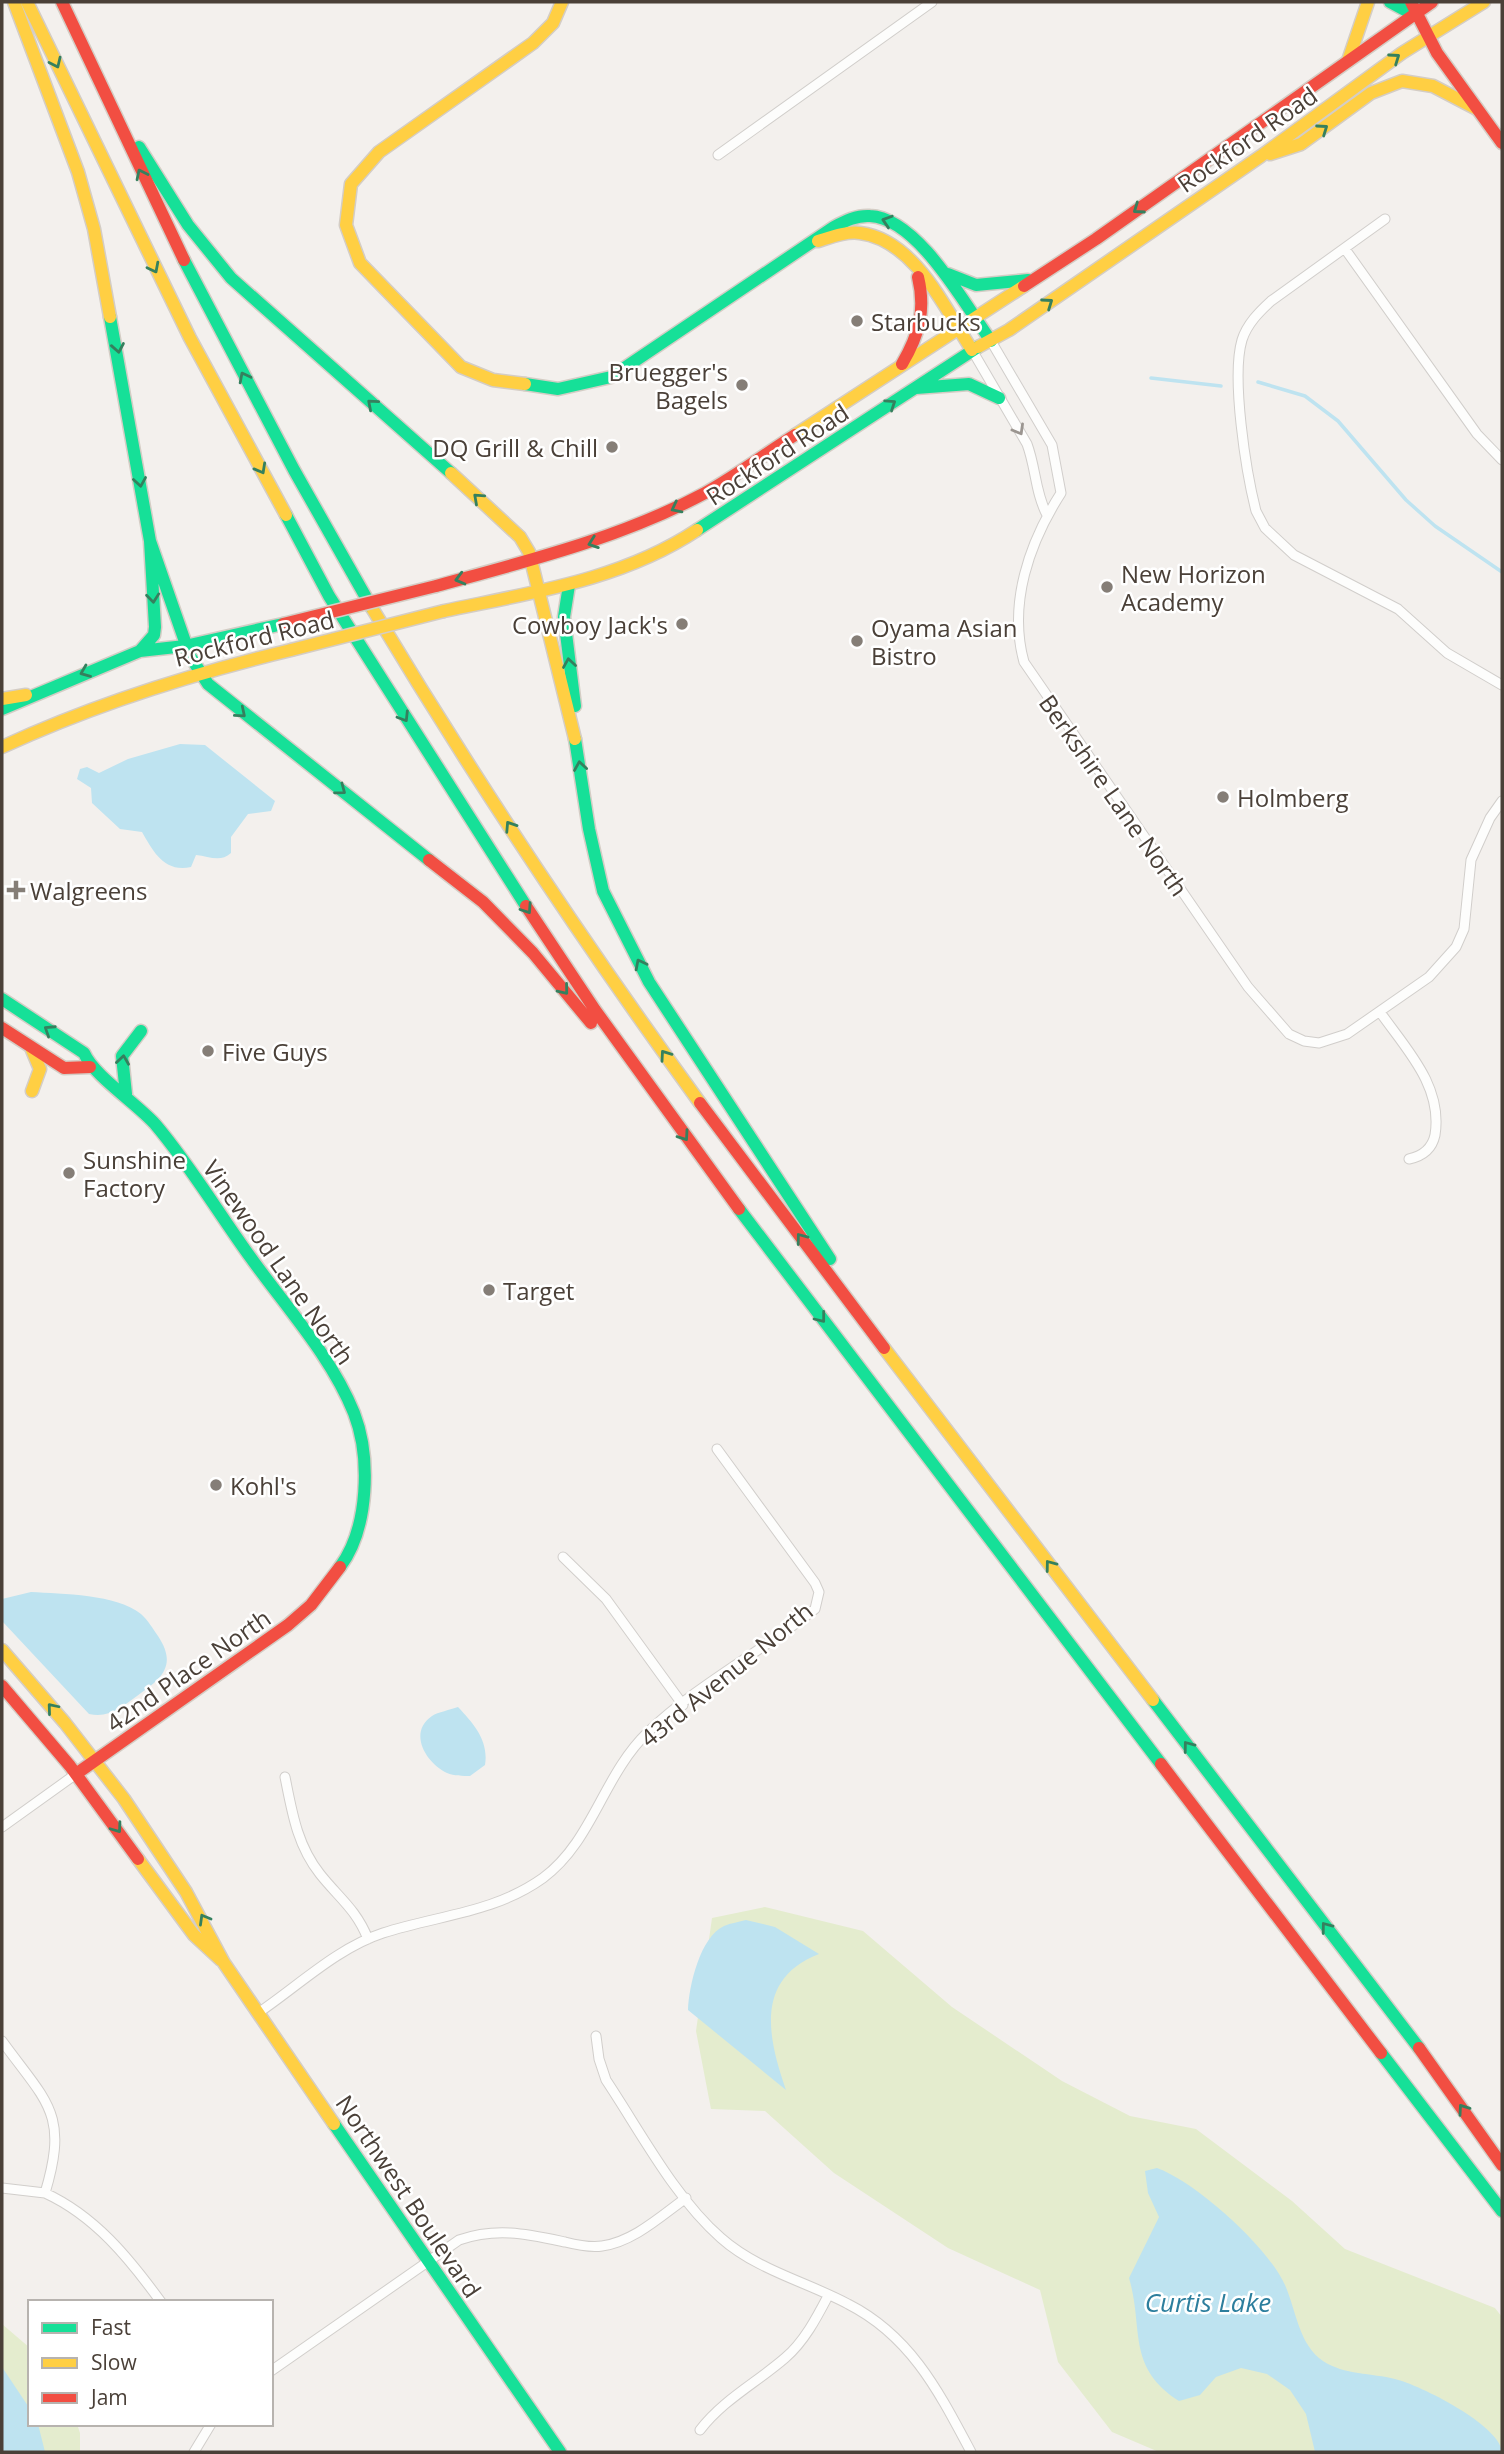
<svg xmlns="http://www.w3.org/2000/svg" width="1504" height="2454" font-family="'Open Sans',sans-serif">
<rect width="100%" height="100%" fill="#f3f0ed"/>
<path fill="#e4ecce" d="M765 1907 863 1931 952 2007 1062 2081 1130 2116 1196 2129 1292 2201 1345 2249 1495 2308 1502 2317V2452H1159L1112 2432 1058 2362 1040 2290 948 2248 834 2173 765 2111 711 2109 696 2031 712 1918Z
M2 2324 30 2348V2424H77L80 2433V2452H2Z"/>
<path fill="#bee3f0" d="M180 744 205 745 275 801 271 811 248 814 231 837V853C220 863 209 856 196 855L191 867C164 873 153 851 142 832L120 829 92 803 91 788 77 779 80 769 87 767 99 773 128 759Z
M31 1592C62 1594 117 1594 141 1614 148 1620 153 1629 158 1636 178 1666 161 1679 137 1696 120 1708 110 1718 89 1714L2 1621V1599Z
M458 1707C474 1724 489 1741 485 1765L470 1776C463 1776 454 1776 447 1773 427 1764 407 1733 432 1716 438 1712 450 1710 458 1707Z
M746 1920 775 1927 819 1954C754 1979 768 2038 786 2090L688 2010C689 1986 700 1937 724 1926 731 1923 739 1922 746 1920Z
M1157 2168C1196 2182 1268 2247 1285 2285 1296 2310 1299 2345 1323 2361 1344 2375 1372 2373 1395 2379 1420 2385 1500 2425 1502 2452H1315L1306 2414 1290 2390 1267 2374 1241 2368 1216 2377 1200 2395 1179 2401C1126 2367 1144 2329 1129 2278L1159 2217 1148 2193 1145 2171Z
M2 2367 30 2409V2424H38L45 2452H2Z"/>
<g fill="none" stroke-linecap="round" stroke-linejoin="round">
<path stroke="#bee3f0" stroke-width="3.5" d="M1151 378 1221 386
M1258 382 1305 396 1338 421 1406 500 1435 526 1502 572"/>
<defs>
<path id="street" d="M718 155 932 2
M1385 219 1271 301C1259 312 1247 324 1242 340 1231 377 1246 472 1256 511L1265 528 1294 555 1398 609 1447 653 1502 685
M1345 249 1477 434 1502 460
M991 341 1052 445 1061 493C1029 543 1008 604 1024 662L1248 987 1289 1034 1304 1041 1319 1043 1347 1034 1429 977 1456 947 1464 929 1471 860 1490 818 1502 801
M972 350 1027 444C1036 468 1035 492 1047 515
M1380 1012C1406 1049 1443 1086 1435 1135 1432 1149 1423 1156 1409 1159
M563 1557 606 1599 683 1705
M285 1777C292 1812 297 1845 320 1874 339 1898 356 1909 368 1939
M2 1827 76 1774
M258 2013C298 1986 337 1948 383 1933 439 1915 494 1913 543 1878 593 1841 603 1775 648 1732 697 1685 761 1652 815 1609L819 1592 815 1583 717 1449
M596 2036 599 2059 606 2080C640 2131 675 2198 721 2238 757 2270 807 2282 848 2304 911 2336 939 2392 971 2452
M2 2041C47 2103 69 2113 45 2193 95 2216 129 2258 161 2302
M2 2188 45 2193
M271 2371 459 2240C497 2227 527 2234 565 2242 577 2245 590 2248 602 2246 633 2242 661 2216 686 2198
M700 2430C723 2400 756 2383 785 2358 804 2342 817 2317 828 2296
M194 2452 211 2424"/>
<path id="fast" d="M1390 2 1414 15
M139 147 188 225 231 278 451 473
M184 260 294 470 372 608
M948 274 976 285 1028 280
M110 317 150 541 155 627 154 635 140 651
M525 384 558 389 611 377 834 227C845 221 857 215 870 216 918 218 965 305 991 341
M916 388 969 384 999 398
M286 515 329 596 526 906
M697 530 978 347
M150 541 190 656 208 684 429 860
M569 585 564 617 575 706
M2 709 140 651 185 646 283 624
M575 739 589 829 603 891 649 982 830 1259
M2 999 84 1053C94 1076 135 1102 155 1124 190 1165 219 1214 251 1258 286 1307 331 1356 354 1413 371 1457 369 1528 340 1567
M126 1094 122 1056 141 1031
M739 1209 1161 1764
M1153 1700 1419 2048
M1381 2053 1502 2211
M334 2124 560 2452"/>
<path id="slow" d="M14 2 78 172 94 229 110 317
M27 2 190 338 286 515
M1348 61 1368 2
M1270 154 1301 144 1371 93 1402 81 1433 86 1477 109
M818 241C831 237 846 231 860 233 915 240 945 309 972 350
M978 347 1009 330 1261 156 1402 53 1484 2
M525 384 493 380 461 367 360 263 346 225 351 184 379 152 533 43 553 23 562 2
M795 435 1024 286
M451 473 520 537 529 552 575 739
M372 608C474 778 583 942 700 1103
M444 611C530 593 622 580 697 530
M2 699 26 695
M2 747C95 704 191 674 291 650
M32 1050 40 1069 32 1091
M884 1348 1153 1700
M2 1650 65 1723 124 1799 186 1892 224 1963 334 2124
M138 1859 194 1935 221 1960"/>
<path id="jam" d="M62 2 184 260
M1411 2 1437 53 1502 143
M1024 286 1096 239 1432 2
M902 364C919 335 926 310 918 277
M436 586C527 561 621 538 705 493 736 476 765 454 795 435
M429 860 483 902 533 953 591 1023
M526 906 595 1010 739 1209
M2 1028 64 1068 90 1067
M700 1103 884 1348
M2 1686 70 1766 138 1859
M1161 1764 1381 2053
M76 1774 288 1625 311 1605 340 1567
M1419 2048 1502 2165"/>
</defs>
<use href="#street" stroke="#d1cecb" stroke-width="11"/>
<use href="#fast" stroke="#d4cdc5" stroke-width="15"/>
<use href="#slow" stroke="#d4cdc5" stroke-width="15"/>
<use href="#jam" stroke="#d4cdc5" stroke-width="15"/>
<use href="#street" stroke="#fdfdfc" stroke-width="9"/>
<use href="#fast" stroke="#16e098" stroke-width="12"/>
<use href="#slow" stroke="#ffcf43" stroke-width="12"/>
<use href="#jam" stroke="#f24e42" stroke-width="12"/>
<defs>
<path id="slow-bridge" d="M291 650 444 611"/>
<path id="jam-bridge" d="M283 624 436 586"/>
</defs>
<use href="#slow-bridge" stroke="#d4cdc5" stroke-width="15" stroke-linecap="butt"/>
<use href="#jam-bridge" stroke="#d4cdc5" stroke-width="15" stroke-linecap="butt"/>
<use href="#slow-bridge" stroke="#ffcf43" stroke-width="12"/>
<use href="#jam-bridge" stroke="#f24e42" stroke-width="12"/>
</g>
<defs><path id="oneway-chevron" d="M-2-3.5L2.5 0L-2 3.5" fill="none" stroke-width="1.6" stroke-linecap="round" stroke-linejoin="round" transform="scale(1.75)"/></defs>
<g stroke="#35805e">
<use href="#oneway-chevron" transform="translate(1395 58) rotate(-35)"/>
<use href="#oneway-chevron" transform="translate(56 63) rotate(65)"/>
<use href="#oneway-chevron" transform="translate(1323 129) rotate(-35)"/>
<use href="#oneway-chevron" transform="translate(141 174) rotate(-116)"/>
<use href="#oneway-chevron" transform="translate(1138 209) rotate(145)"/>
<use href="#oneway-chevron" transform="translate(887 221) rotate(-162)"/>
<use href="#oneway-chevron" transform="translate(154 268) rotate(63)"/>
<use href="#oneway-chevron" transform="translate(1048 303) rotate(-35)"/>
<use href="#oneway-chevron" transform="translate(118 348) rotate(80)"/>
<use href="#oneway-chevron" transform="translate(244 377) rotate(-117)"/>
<use href="#oneway-chevron" transform="translate(372 404) rotate(-139)"/>
<use href="#oneway-chevron" transform="translate(891 404) rotate(-34)"/>
<use href="#oneway-chevron" transform="translate(261 469) rotate(61)"/>
<use href="#oneway-chevron" transform="translate(140 482) rotate(81)"/>
<use href="#oneway-chevron" transform="translate(478 498) rotate(-138)"/>
<use href="#oneway-chevron" transform="translate(676 508) rotate(153)"/>
<use href="#oneway-chevron" transform="translate(593 543) rotate(161)"/>
<use href="#oneway-chevron" transform="translate(460 579) rotate(165)"/>
<use href="#oneway-chevron" transform="translate(153 598) rotate(84)"/>
<use href="#oneway-chevron" transform="translate(569 663) rotate(-99)"/>
<use href="#oneway-chevron" transform="translate(85 672) rotate(158)"/>
<use href="#oneway-chevron" transform="translate(241 713) rotate(40)"/>
<use href="#oneway-chevron" transform="translate(404 717) rotate(58)"/>
<use href="#oneway-chevron" transform="translate(580 766) rotate(-99)"/>
<use href="#oneway-chevron" transform="translate(341 790) rotate(37)"/>
<use href="#oneway-chevron" transform="translate(510 826) rotate(-123)"/>
<use href="#oneway-chevron" transform="translate(527 909) rotate(56)"/>
<use href="#oneway-chevron" transform="translate(640 964) rotate(-117)"/>
<use href="#oneway-chevron" transform="translate(564 990) rotate(51)"/>
<use href="#oneway-chevron" transform="translate(49 1030) rotate(-147)"/>
<use href="#oneway-chevron" transform="translate(665 1055) rotate(-125)"/>
<use href="#oneway-chevron" transform="translate(123 1060) rotate(-82)"/>
<use href="#oneway-chevron" transform="translate(684 1136) rotate(55)"/>
<use href="#oneway-chevron" transform="translate(801 1238) rotate(-127)"/>
<use href="#oneway-chevron" transform="translate(821 1318) rotate(52)"/>
<use href="#oneway-chevron" transform="translate(1050 1565) rotate(-127)"/>
<use href="#oneway-chevron" transform="translate(52 1708) rotate(-130)"/>
<use href="#oneway-chevron" transform="translate(1188 1746) rotate(-127)"/>
<use href="#oneway-chevron" transform="translate(117 1828) rotate(54)"/>
<use href="#oneway-chevron" transform="translate(204 1919) rotate(-120)"/>
<use href="#oneway-chevron" transform="translate(1326 1927) rotate(-127)"/>
<use href="#oneway-chevron" transform="translate(1463 2109) rotate(-125)"/>
</g>
<use stroke="#9b9590" href="#oneway-chevron" transform="translate(1019 430) rotate(60)"/>
<g fill="#857e77" stroke="#fff" stroke-width="2.5">
<circle cx="857" cy="321" r="7"/>
<circle cx="742" cy="385" r="7"/>
<circle cx="612" cy="447" r="7"/>
<circle cx="1107" cy="587" r="7"/>
<circle cx="682" cy="624" r="7"/>
<circle cx="857" cy="641" r="7"/>
<circle cx="1223" cy="797" r="7"/>
<path d="M12.5 879.5h7v7h7v7h-7v7h-7v-7h-7v-7h7z"/>
<circle cx="208" cy="1051" r="7"/>
<circle cx="69" cy="1173" r="7"/>
<circle cx="489" cy="1290" r="7"/>
<circle cx="216" cy="1485" r="7"/>
</g>
<g text-anchor="middle" dominant-baseline="central" stroke-width="5" stroke-linejoin="round" paint-order="stroke">
<g font-size="24" fill="#4a4038" stroke="#fff">
<text transform="translate(1247 139) rotate(-35)">Rockford Road</text>
<text transform="translate(777 454) rotate(-33)">Rockford Road</text>
<text transform="translate(254 638) rotate(-14)">Rockford Road</text>
<text transform="translate(1114 795) rotate(55)">Berkshire Lane North</text>
<text transform="translate(279 1262) rotate(55)">Vinewood Lane North</text>
<text transform="translate(188 1670) rotate(-35)">42nd Place North</text>
<text transform="translate(726 1674) rotate(-39)">43rd Avenue North</text>
<text transform="translate(409 2196) rotate(56)">Northwest Boulevard</text>
</g>
<g font-size="24" fill="#4a4038" stroke="#fff" text-anchor="start">
<text x="871" y="321">Starbucks</text>
<text x="728" y="371" text-anchor="end">Bruegger's<tspan x="728" dy="28">Bagels</tspan></text>
<text x="598" y="447" text-anchor="end">DQ Grill &amp; Chill</text>
<text x="1121" y="573">New Horizon<tspan x="1121" dy="28">Academy</tspan></text>
<text x="668" y="624" text-anchor="end">Cowboy Jack's</text>
<text x="871" y="627">Oyama Asian<tspan x="871" dy="28">Bistro</tspan></text>
<text x="1237" y="797">Holmberg</text>
<text x="30" y="890">Walgreens</text>
<text x="222" y="1051">Five Guys</text>
<text x="83" y="1159">Sunshine<tspan x="83" dy="28">Factory</tspan></text>
<text x="503" y="1290">Target</text>
<text x="230" y="1485">Kohl's</text>
</g>
<g font-size="26" font-style="italic" fill="#2c7e9d" stroke="#fff">
<text x="1208" y="2302">Curtis Lake</text>
</g>
</g>
<rect width="1504" height="2454" fill="none" stroke="#4a4038" stroke-width="7"/>
<rect x="28" y="2300" width="245" height="126" fill="#ffffff" stroke="#b7b3af" stroke-width="2"/>
<rect x="42" y="2323" width="35" height="10" fill="#16e098" stroke="#b7b3af" stroke-width="2"/>
<text x="91" y="2335" font-size="21" fill="#4a4038">Fast</text>
<rect x="42" y="2358" width="35" height="10" fill="#ffcf43" stroke="#b7b3af" stroke-width="2"/>
<text x="91" y="2370" font-size="21" fill="#4a4038">Slow</text>
<rect x="42" y="2393" width="35" height="10" fill="#f24e42" stroke="#b7b3af" stroke-width="2"/>
<text x="91" y="2405" font-size="21" fill="#4a4038">Jam</text>
</svg>
